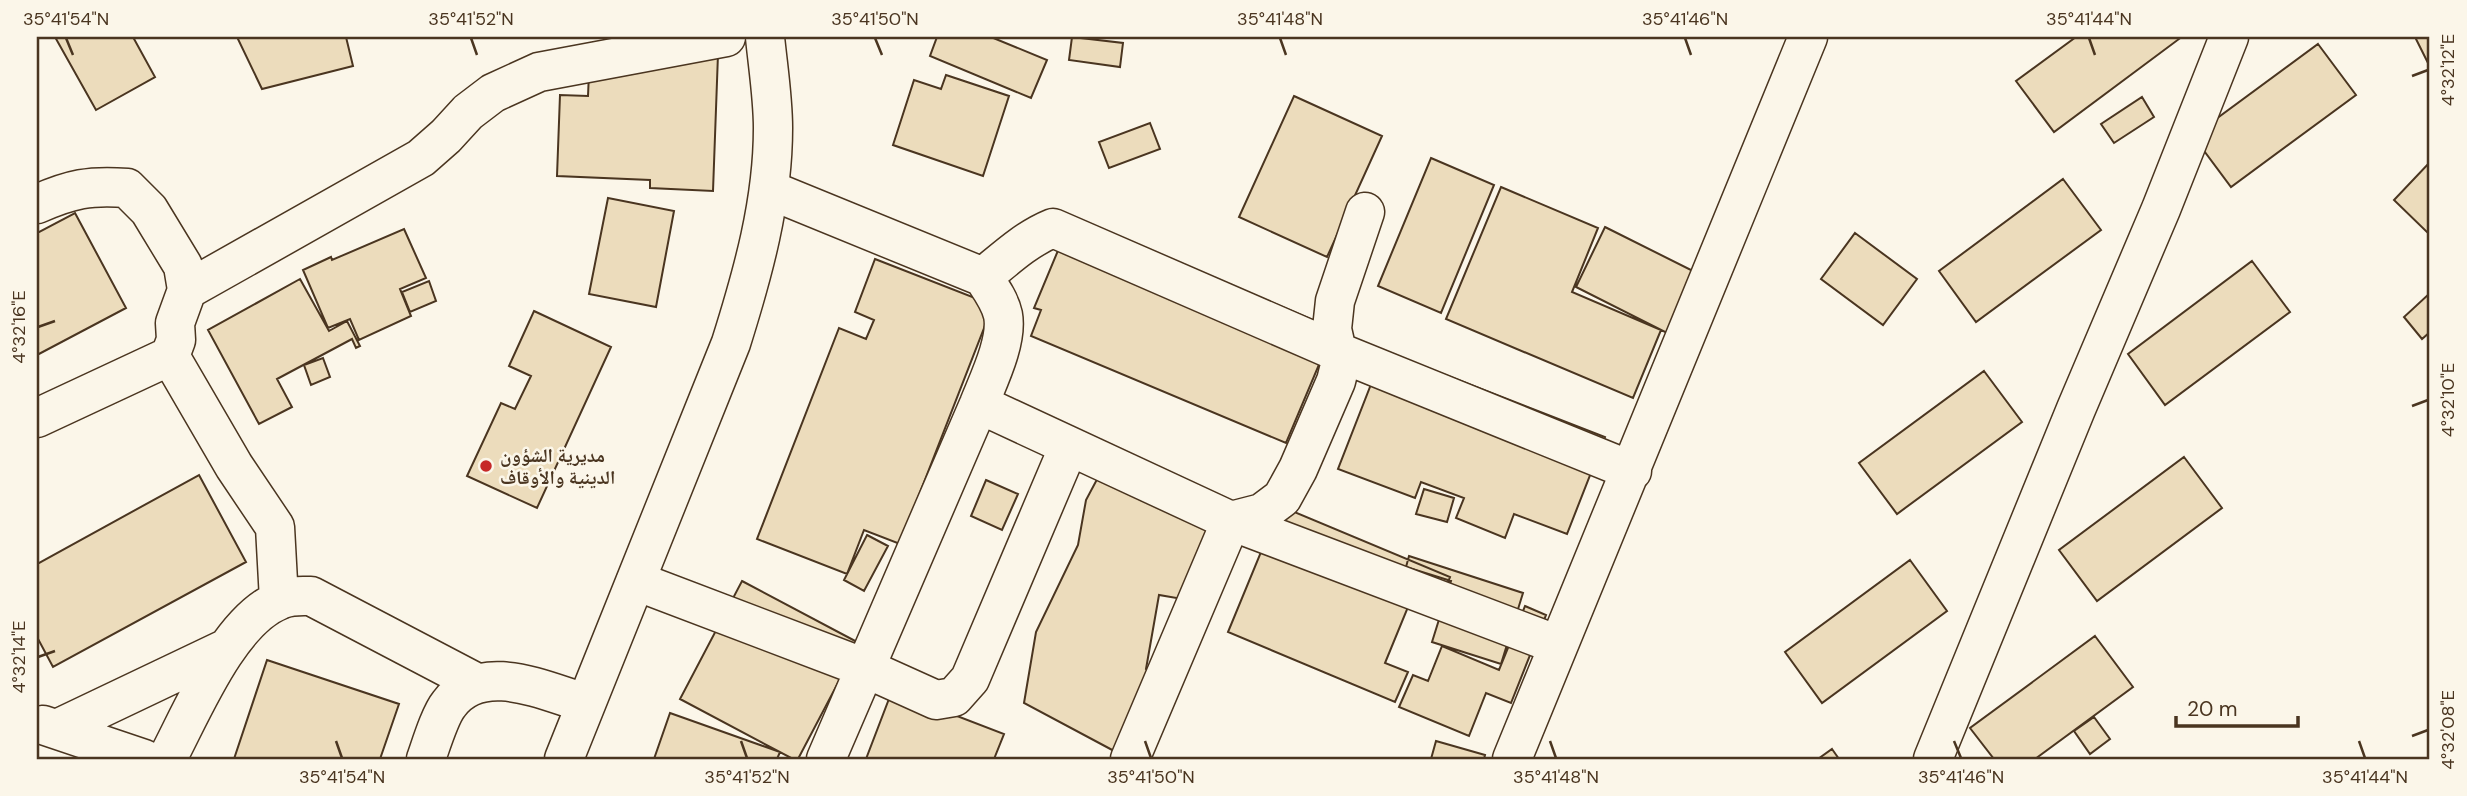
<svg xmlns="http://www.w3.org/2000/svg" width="2467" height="796" font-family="'DM Sans','Noto Naskh Arabic',sans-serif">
<rect width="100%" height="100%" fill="#fbf6e9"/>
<path fill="#ecdcbc" stroke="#4a3520" stroke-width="2" d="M55 37H133L155 77 96 110Z
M237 37H346L353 66 262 89Z
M937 37H991L1047 60 1031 98 930 56Z
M1072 37 1123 43 1120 67 1069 60Z
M2076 37H2177L2179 39 2054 132 2016 81Z
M2415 37H2430V67Z
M2318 44 2356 95 2231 187 2193 136Z
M590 49 718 54 713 191 650 188V180L557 176 560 95 588 96Z
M946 75 1009 96 983 176 893 145 914 80 941 89Z
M1294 96 1382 136 1327 257 1239 217Z
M2142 97 2154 117 2114 143 2101 124Z
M1150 123 1160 149 1109 168 1099 142Z
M1431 158 1494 185 1441 313 1378 286Z
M2430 162V235L2394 200Z
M2063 179 2101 230 1976 322 1939 271Z
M1501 187 1598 228 1572 292 1661 330 1633 398 1446 319Z
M608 198 674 211 656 307 589 294Z
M75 213 126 308 37 355V233Z
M1072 217 1334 329 1286 443 1031 336 1041 310 1034 308Z
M1605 227 1699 274 1669 334 1576 287Z
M404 229 426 278 400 289 411 316 359 340 350 319 328 328 303 270 331 257 332 260Z
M1855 233 1917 279 1883 325 1821 279Z
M875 259 993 305 900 544 864 530 847 574 757 539 839 328 866 339 874 320 855 312Z
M2252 261 2290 312 2165 405 2128 354Z
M300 279 329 331 347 321 360 346 356 348 352 339 277 379 292 407 259 424 208 330Z
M429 281 436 301 410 312 402 292Z
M2430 293V332L2422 339 2404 317Z
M534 311 611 347 537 508 467 476 501 403 515 409 531 376 509 366Z
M1384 351 1605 437 1567 534 1514 514 1505 538 1456 518 1464 498 1421 482 1415 498 1338 469Z
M323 358 330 377 311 385 304 365Z
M1984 371 2022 422 1897 514 1859 463Z
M1111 453 1214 498 1203 558 1182 599 1159 595 1146 669 1152 672 1116 752 1024 703 1036 632 1078 545 1086 500Z
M2184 457 2222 508 2097 601 2059 550Z
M199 475 246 562 53 667 37 637V564Z
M986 480 1018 494 1002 530 971 516Z
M1424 489 1454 498 1447 522 1416 514Z
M1280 506 1450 577 1436 613 1410 602 1385 663 1408 672 1395 702 1228 632Z
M867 535 888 546 864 591 844 580Z
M1409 556 1523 593 1501 664 1432 642 1451 581 1406 567Z
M1910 560 1947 611 1822 703 1785 652Z
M742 581 859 643 798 759H793L680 699Z
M1525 606 1546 615 1511 703 1486 693 1469 736 1399 707 1413 675 1428 681 1442 646 1499 670Z
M2095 636 2133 687 2035 759H1994L1970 728Z
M267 660 399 704 380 759H234Z
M892 691 1004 734 994 759H866Z
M670 713 780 752 777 759H654Z
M2094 717 2110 739 2090 754 2074 731Z
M1436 741 1485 755 1484 759H1431Z
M1832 749 1839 759H1818Z"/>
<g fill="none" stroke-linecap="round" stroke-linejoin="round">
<defs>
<path id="minor" d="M770 190 983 277C991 289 1000 301 1003 315 1008 341 988 381 979 404L826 759
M37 204C71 189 90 185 127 188L149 210 183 266 187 290 175 323 176 340 170 356 37 418
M983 277C1005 259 1026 239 1053 228L1336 351 1632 471
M187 290 421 158 446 136 468 112 493 93 539 72 726 37
M170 356 234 466 275 527 279 600
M979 404 1231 521 1558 645
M636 581 865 668 936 700 954 697 970 679 1069 446
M43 725 144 759
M57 729 225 649
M167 759C192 712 229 620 280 600 290 595 300 596 311 596L475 682
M426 759C431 745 440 715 449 704 481 660 544 691 585 703
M1130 759 1231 521 1262 513 1282 498 1298 469 1336 381 1340 365 1332 329 1335 301 1365 212
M1512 759 1808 37
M1933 759 2076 409 2161 209 2229 37"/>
<path id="major" d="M564 759 731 343C753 273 773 202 773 128 773 98 768 67 765 37"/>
</defs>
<use href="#minor" stroke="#4a3520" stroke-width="41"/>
<use href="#major" stroke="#4a3520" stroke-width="41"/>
<use href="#minor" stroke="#fbf6e9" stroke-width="38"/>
<use href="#major" stroke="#fbf6e9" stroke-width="38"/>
</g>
<path fill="none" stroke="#4a3520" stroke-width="2.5" d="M66 38 73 55M471 38 477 55M875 38 882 55M1280 38 1286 55M1685 38 1691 55M2089 38 2095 55M2412 76 2428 70M38 327 55 321M2412 406 2428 400M38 657 55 651M2412 736 2428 730M336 741 342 758M741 741 747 758M1145 741 1151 758M1550 741 1556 758M1954 741 1961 758M2359 741 2365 758"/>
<circle fill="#c62828" stroke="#fbf6e9" stroke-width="2.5" cx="486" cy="466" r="7"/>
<g text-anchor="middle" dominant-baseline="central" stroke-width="5" stroke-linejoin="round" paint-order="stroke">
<g font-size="19" font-weight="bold" fill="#4a3520" stroke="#fbf6e9" text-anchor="start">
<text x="500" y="455">مديرية الشؤون<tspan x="500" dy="22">الدينية والأوقاف</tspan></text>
</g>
</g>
<rect width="2467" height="796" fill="none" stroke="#fbf6e9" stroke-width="77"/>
<path d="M2176 716v10h122v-10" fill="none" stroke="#4a3520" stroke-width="3.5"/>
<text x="2187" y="716" font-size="21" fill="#4a3520" stroke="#fbf6e9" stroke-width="5" paint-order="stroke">20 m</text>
<rect x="38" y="38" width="2390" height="720" fill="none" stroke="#4a3520" stroke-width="2.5"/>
<g font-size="18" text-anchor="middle" fill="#4a3520">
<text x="66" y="25">35°41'54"N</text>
<text x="471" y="25">35°41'52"N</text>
<text x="875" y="25">35°41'50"N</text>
<text x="1280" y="25">35°41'48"N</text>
<text x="1685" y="25">35°41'46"N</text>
<text x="2089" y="25">35°41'44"N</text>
<text transform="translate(2448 70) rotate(-90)" y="6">4°32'12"E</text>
<text transform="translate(19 327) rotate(-90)" y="6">4°32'16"E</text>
<text transform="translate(2448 400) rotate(-90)" y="6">4°32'10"E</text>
<text transform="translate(19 657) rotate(-90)" y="6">4°32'14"E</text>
<text transform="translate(2448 730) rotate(-90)" y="6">4°32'08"E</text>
<text x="342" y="783">35°41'54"N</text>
<text x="747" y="783">35°41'52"N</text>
<text x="1151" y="783">35°41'50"N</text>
<text x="1556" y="783">35°41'48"N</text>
<text x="1961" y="783">35°41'46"N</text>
<text x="2365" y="783">35°41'44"N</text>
</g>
</svg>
